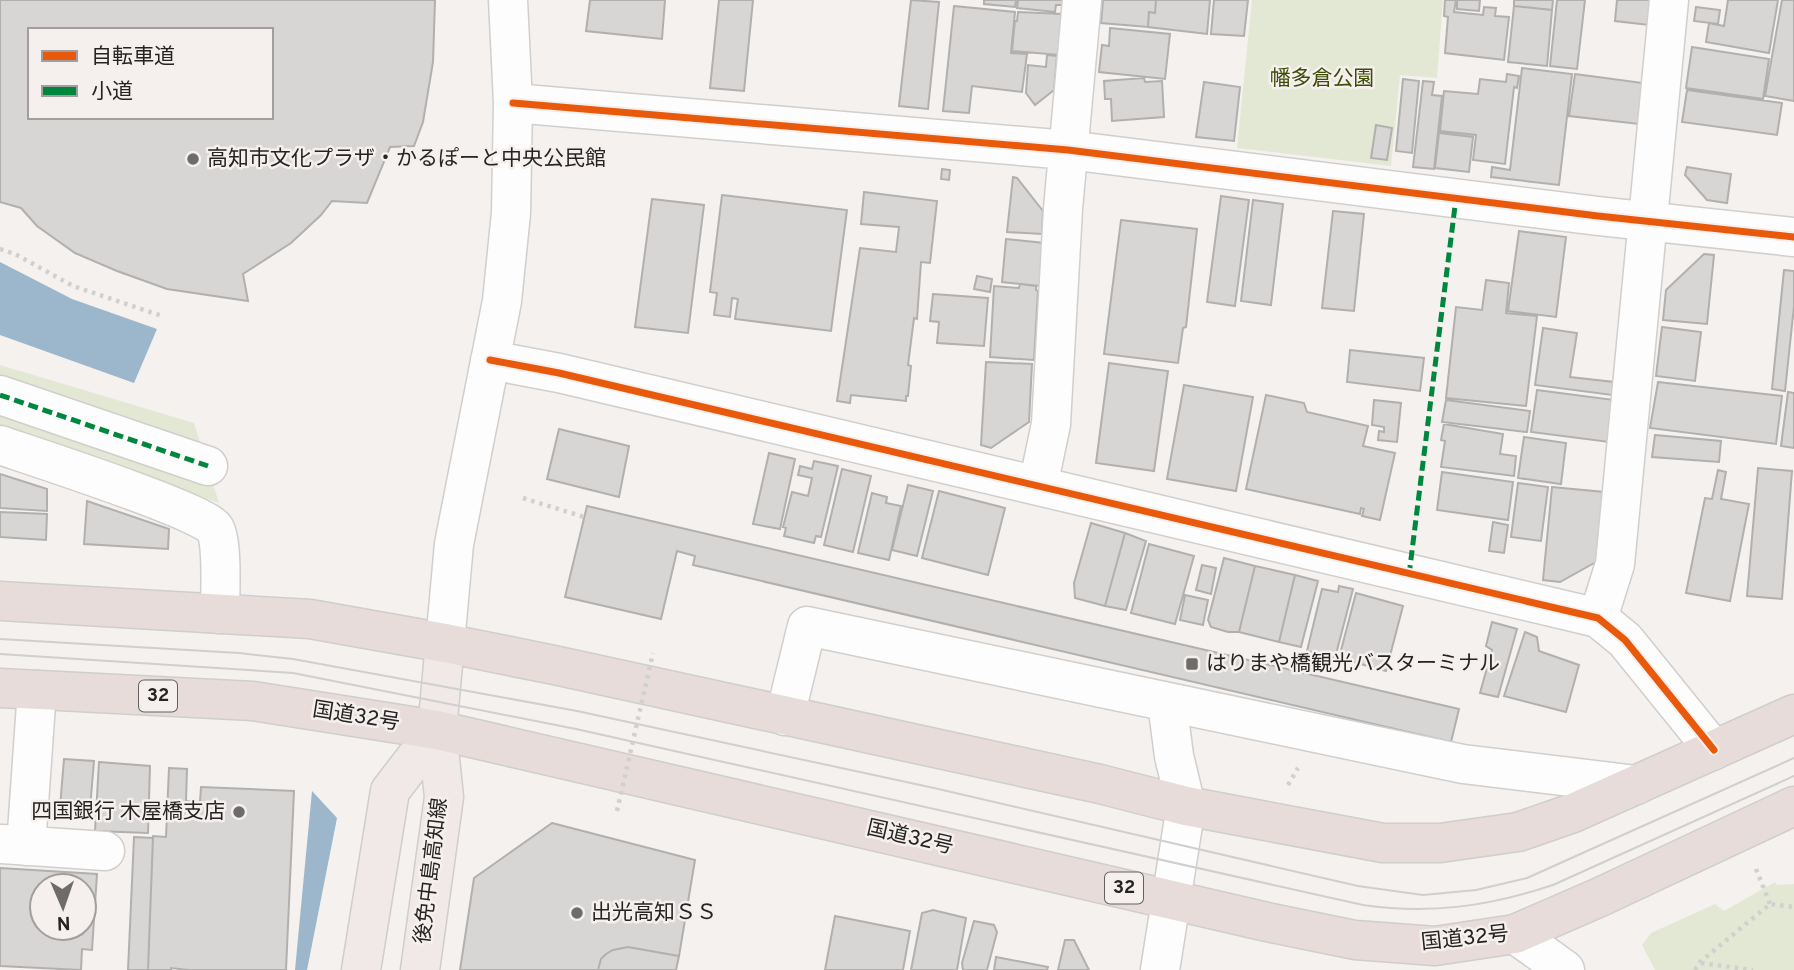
<svg xmlns="http://www.w3.org/2000/svg" width="1794" height="970" font-family="Overpass,'Noto Sans JP',sans-serif">
<rect width="100%" height="100%" fill="#f4f1ef"/>
<path fill="#e3e8d4" d="M1252 0H1443L1437 78 1400 75 1391 166 1237 148Z
M0 365 194 423 219 503 0 427Z
M1775 882 1777 885 1794 884V970H1655L1642 945 1651 933 1715 904 1724 911Z"/>
<path fill="#9cb6cb" d="M0 262 72 299 157 329 134 383 0 335Z
M312 791 337 818 307 970H295Z"/>
<path fill="#d7d6d4" stroke="#b2b0af" stroke-width="2" fill-rule="evenodd" d="M0 0H435L433 62 423 122 414 146 390 147 367 203 332 201 321 215 291 243 243 274 248 301 167 289 117 271 75 253 37 226 21 208 0 202ZM30 30H271V117H30Z
M590 0H665L662 39 586 31Z
M719 0H753L744 91 710 88Z
M911 0 939 2 928 109 899 106Z
M984 0H1016L1015 7 984 4Z
M1018 0H1064L1063 5H1056L1055 12 1017 8Z
M1103 0H1156L1155 13 1149 12 1148 27 1101 23Z
M1156 0H1210L1207 34 1148 27 1149 12 1155 13Z
M1214 0H1248L1244 36 1211 34Z
M1445 0H1456L1454 12 1483 15 1484 7 1496 8 1495 16 1509 17 1504 60 1445 53 1448 17 1444 16Z
M1457 0H1480L1479 11 1457 9Z
M1514 0H1553L1552 10 1514 6Z
M1557 0H1585L1577 69 1550 66Z
M1617 0H1651L1649 25 1615 21Z
M1728 0H1778L1769 53 1706 42 1709 23 1724 26Z
M1782 0H1794V101L1765 96Z
M954 6 1015 12 1011 53 1027 54 1022 92 972 86 969 113 943 111Z
M1514 6 1552 10 1547 66 1508 62Z
M1696 7 1720 10 1718 24 1694 21Z
M1018 12 1062 14 1059 55 1012 51 1015 20 1017 21Z
M1110 28 1170 34 1165 79 1099 72 1102 45 1109 46Z
M1692 47 1769 59 1763 99 1686 88Z
M1047 55 1057 56 1054 90 1035 105 1026 93 1028 65 1046 67Z
M1522 68 1572 74 1559 185 1491 177 1492 167 1510 170Z
M1507 74 1519 76 1517 88 1514 87 1505 164 1473 160 1476 135 1440 131 1444 91 1478 94 1480 79 1506 82Z
M1575 74 1643 83 1639 124 1569 116Z
M1144 78 1145 82 1162 81 1164 117 1112 121 1111 99H1105L1104 81Z
M1403 79 1419 81 1412 153 1396 151Z
M1423 81 1434 82 1432 95 1442 96 1434 169 1413 167Z
M1204 82 1240 87 1234 141 1196 137Z
M1687 90 1782 103 1777 135 1682 122Z
M1376 125 1392 128 1387 160 1371 158Z
M1439 133 1473 137 1469 172 1435 168Z
M1687 167 1731 174 1727 203 1707 200 1685 175Z
M942 169 950 170 949 180 941 179Z
M1013 177 1017 178 1043 211 1042 234 1007 232Z
M864 192 937 201 930 263 921 262 917 319 914 318 908 365 911 366 908 396H906V401L851 395 850 403 837 401 860 248 896 252 899 227 861 224Z
M722 195 847 210 831 331 735 319 738 299 732 298 730 317 714 315 717 293 710 292Z
M1221 196 1249 200 1235 306 1207 302Z
M652 199 704 205 688 333 635 327Z
M1253 200 1283 204 1271 305 1241 301Z
M1333 211 1364 214 1354 311 1322 308Z
M1121 220 1197 229 1186 327 1183 328 1178 363 1104 354Z
M1519 231 1566 237 1556 317 1508 311Z
M1006 239 1044 243 1040 286 1002 282Z
M1704 254 1714 255 1707 324 1663 320 1666 290Z
M1784 270 1794 271V306L1785 391 1772 389Z
M977 276 992 279 990 292 974 289Z
M1486 280 1509 283 1506 313 1537 316 1526 406 1446 398 1456 307 1482 310Z
M1020 284 1036 286V290L1038 291 1034 360 990 357 994 286 1019 288Z
M933 294 988 298 984 346 937 343 939 322 930 321Z
M1662 327 1701 332 1695 381 1656 376Z
M1543 328 1577 333 1570 377 1614 382 1612 395 1535 385Z
M1350 350 1424 358 1420 391 1347 382Z
M986 362 1032 364 1029 422 991 448 981 445Z
M1109 363 1168 371 1154 471 1096 463Z
M1658 382 1782 396 1776 444 1650 428Z
M1184 385 1253 397 1236 491 1167 479Z
M1537 390 1614 400 1609 442 1531 432Z
M1788 392 1794 393V448L1781 446Z
M1266 395 1304 403 1307 412 1368 426 1363 446 1395 453 1380 520 1362 516 1364 509 1361 508 1360 514 1246 489Z
M1374 400 1401 403 1397 442 1378 440 1379 431 1384 432V427L1372 425Z
M1446 400 1530 411 1527 432 1442 422Z
M1444 424 1503 434 1500 454 1516 456 1514 476 1441 467 1445 441 1441 440Z
M559 429 629 446 619 497 547 479Z
M1655 435 1721 441 1719 462 1652 457Z
M1524 437 1566 443 1561 484 1518 478Z
M769 453 795 459 780 529 753 524Z
M814 461 838 466 821 537 816 536 814 543 784 536 786 528 783 527 792 492 808 496 812 478 798 475 800 466 812 469Z
M1758 468 1792 471 1782 599 1747 596Z
M842 469 871 476 853 552 824 545Z
M1718 470 1726 472 1721 499 1749 504 1730 601 1686 593 1705 498 1712 499Z
M1442 472 1513 482 1508 520 1437 510Z
M0 474 47 489V511L0 508Z
M1518 483 1548 487 1541 541 1511 537Z
M908 485 933 491 917 556 892 550Z
M1552 487 1604 492 1596 562 1560 582 1543 580Z
M939 491 1005 508 988 575 922 558Z
M872 493 887 497 886 503 901 506 889 560 858 553Z
M87 501 169 529 168 549 84 544Z
M587 506 1459 709 1451 742 693 565 695 556 677 551 661 619 565 597Z
M0 512 47 514 46 540 0 537Z
M1493 522 1508 525 1504 553 1489 551Z
M1091 523 1125 533 1105 606 1075 598 1074 583Z
M1125 533 1146 541 1126 610 1105 606Z
M1149 544 1194 556 1175 624 1131 613Z
M1224 558 1255 566 1239 632H1228L1211 627 1208 620Z
M1202 565 1216 568 1211 594 1196 590Z
M1255 566 1295 575 1279 642 1239 632Z
M1295 575 1318 581 1301 647 1279 642Z
M1339 586 1353 589 1335 658 1307 651 1322 589 1338 592Z
M1356 593 1403 606 1386 671 1339 658Z
M1185 595 1208 600 1203 625 1180 620Z
M1492 622 1517 629 1498 697 1480 693 1492 650 1486 646Z
M1525 632 1537 637 1539 651 1579 665 1566 712 1504 696Z
M64 759 94 761 90 809 60 807Z
M99 762 150 766 148 833 95 831Z
M169 768 187 769 186 801 200 802 201 787 294 791 286 970H189L171 968V970H148L153 836 166 837Z
M552 823 695 860 679 956 628 947 613 950 606 954 601 959 598 970H460L474 878Z
M134 837 153 838 148 970H128Z
M0 868 97 874 92 950 82 949 81 970 0 966ZM42 886H84V928H42Z
M933 910 966 918 957 970H911L922 913Z
M835 916 910 931 903 970H825Z
M974 921 994 925 997 932 987 970H963L962 963Z
M1065 940H1074L1089 970H1058Z
M628 947 679 956 676 970H598L601 959 606 954 613 950Z
M996 957 1048 967 1047 970H994Z"/>
<g fill="none" stroke-linecap="round" stroke-linejoin="round">
<defs>
<path id="minor" d="M513 103 1068 150 1598 216 1794 237
M490 360 559 373 1598 618 1625 640 1714 750
M0 395 208 466
M0 445C29 455 206 512 215 529 223 544 220 595 220 614
M1038 486 1051 424 1063 209 1082 0
M1598 618 1615 564 1669 0
M445 643 454 544 502 301 511 213 513 103 508 0
M785 716 807 626 1463 764 1636 785
M2 844 105 851
M26 846 37 690
M1515 934 1565 970
M1160 970 1186 806 1174 756 1167 702"/>
<path id="major" d="M361 970 390 791 437 730
M420 970 444 797 437 730 445 643"/>
<path id="highway" d="M0 601 310 619 445 643 554 665 1100 784 1186 806 1383 843H1440L1518 832 1573 813 1794 714
M0 688 253 701 437 730 1267 922 1355 940 1435 946 1515 934 1600 897 1794 806"/>
</defs>
<use href="#minor" stroke="#d0cfce" stroke-width="41"/>
<use href="#major" stroke="#cfcecd" stroke-width="41"/>
<use href="#highway" stroke="#cfcecd" stroke-width="41"/>
<path stroke="#d0d0cf" stroke-width="4.5" stroke-dasharray="3.5 5" stroke-linecap="butt" d="M0 249 15 254 73 286 162 316
M523 498 584 517
M1288 785 1298 768
M1756 869 1770 904
M1701 963 1753 970
M1695 970 1700 962 1770 904 1794 907"/>
<use href="#minor" stroke="#fdfdfd" stroke-width="38"/>
<use href="#major" stroke="#f0e9e7" stroke-width="38"/>
<use href="#highway" stroke="#e7dcd9" stroke-width="38"/>
<path stroke="#cfcfcf" stroke-width="2" d="M0 639 239 653 293 659 577 711 934 788 1358 886 1423 895 1476 890 1527 878 1794 758
M0 654 293 673 576 729 1363 905C1430 915 1489 906 1553 885L1794 776"/>
<path stroke="#d0d0cf" stroke-width="4.5" stroke-dasharray="3.5 5" stroke-linecap="butt" d="M617 811 653 653"/>
<path stroke="#00873e" stroke-width="5" stroke-dasharray="10 5" stroke-linecap="butt" d="M0 395 208 466
M1409 575 1456 198"/>
<defs>
<path id="cycleway" d="M513 103 1068 150 1598 216 1794 237
M490 360 559 373 1598 618 1625 640 1714 750"/>
</defs>
<use href="#cycleway" stroke="#f5f0ee" stroke-width="11"/>
<use href="#cycleway" stroke="#e8590c" stroke-width="7"/>
</g>
<g fill="#6d6c6a" stroke="#f5f0ee" stroke-width="2.5">
<circle cx="193" cy="159" r="7"/>
<rect x="1185" y="657" width="14" height="14" rx="3.5"/>
<circle cx="239" cy="812" r="7"/>
<circle cx="577" cy="913" r="7"/>
</g>
<g text-anchor="middle" dominant-baseline="central" stroke-width="5" stroke-linejoin="round" paint-order="stroke">
<g fill="#f5f0ee" stroke="#636160" stroke-width="2">
<rect x="139" y="680.5" width="38" height="31" rx="5"/>
<rect x="1105" y="872.5" width="38" height="31" rx="5"/>
</g>
<g font-size="19" font-weight="bold" fill="#252423">
<text x="158" y="696">32</text>
<text x="1124" y="888">32</text>
</g>
<g font-size="21" fill="#3d4d05" stroke="#f5f0ee">
<text x="1322" y="79">幡多倉公園</text>
</g>
<g font-size="21" fill="#252423" stroke="#f5f0ee" text-anchor="start">
<text x="207" y="159">高知市文化プラザ・かるぽーと中央公民館</text>
<text x="1206" y="664">はりまや橋観光バスターミナル</text>
<text x="225" y="812" text-anchor="end">四国銀行 木屋橋支店</text>
<text x="591" y="913">出光高知ＳＳ</text>
</g>
<g font-size="21" fill="#252423" stroke="#f5f0ee">
<text transform="translate(356 717) rotate(9)">国道32号</text>
<text transform="translate(910 838) rotate(13)">国道32号</text>
<text transform="translate(432 871) rotate(-83)">後免中島高知線</text>
<text transform="translate(1465 939) rotate(-6)">国道32号</text>
</g>
</g>
<rect x="28" y="28" width="245" height="91" fill="#f5f0ee" stroke="#a29e9d" stroke-width="2"/>
<rect x="42" y="51" width="35" height="10" fill="#e8590c" stroke="#a29e9d" stroke-width="2"/>
<text x="91" y="63" font-size="21" fill="#252423">自転車道</text>
<rect x="42" y="86" width="35" height="10" fill="#00873e" stroke="#a29e9d" stroke-width="2"/>
<text x="91" y="98" font-size="21" fill="#252423">小道</text>
<g transform="translate(63 907) rotate(178)"><circle r="33" fill="#f5f0ee" stroke="#a29e9d" stroke-width="2"/>
<path d="M0-5L12 26L0 18L-12 26Z" fill="#6d6c6a"/>
<text y="-10" font-size="19" font-weight="bold" text-anchor="middle" fill="#252423">N</text>
</g>
</svg>
